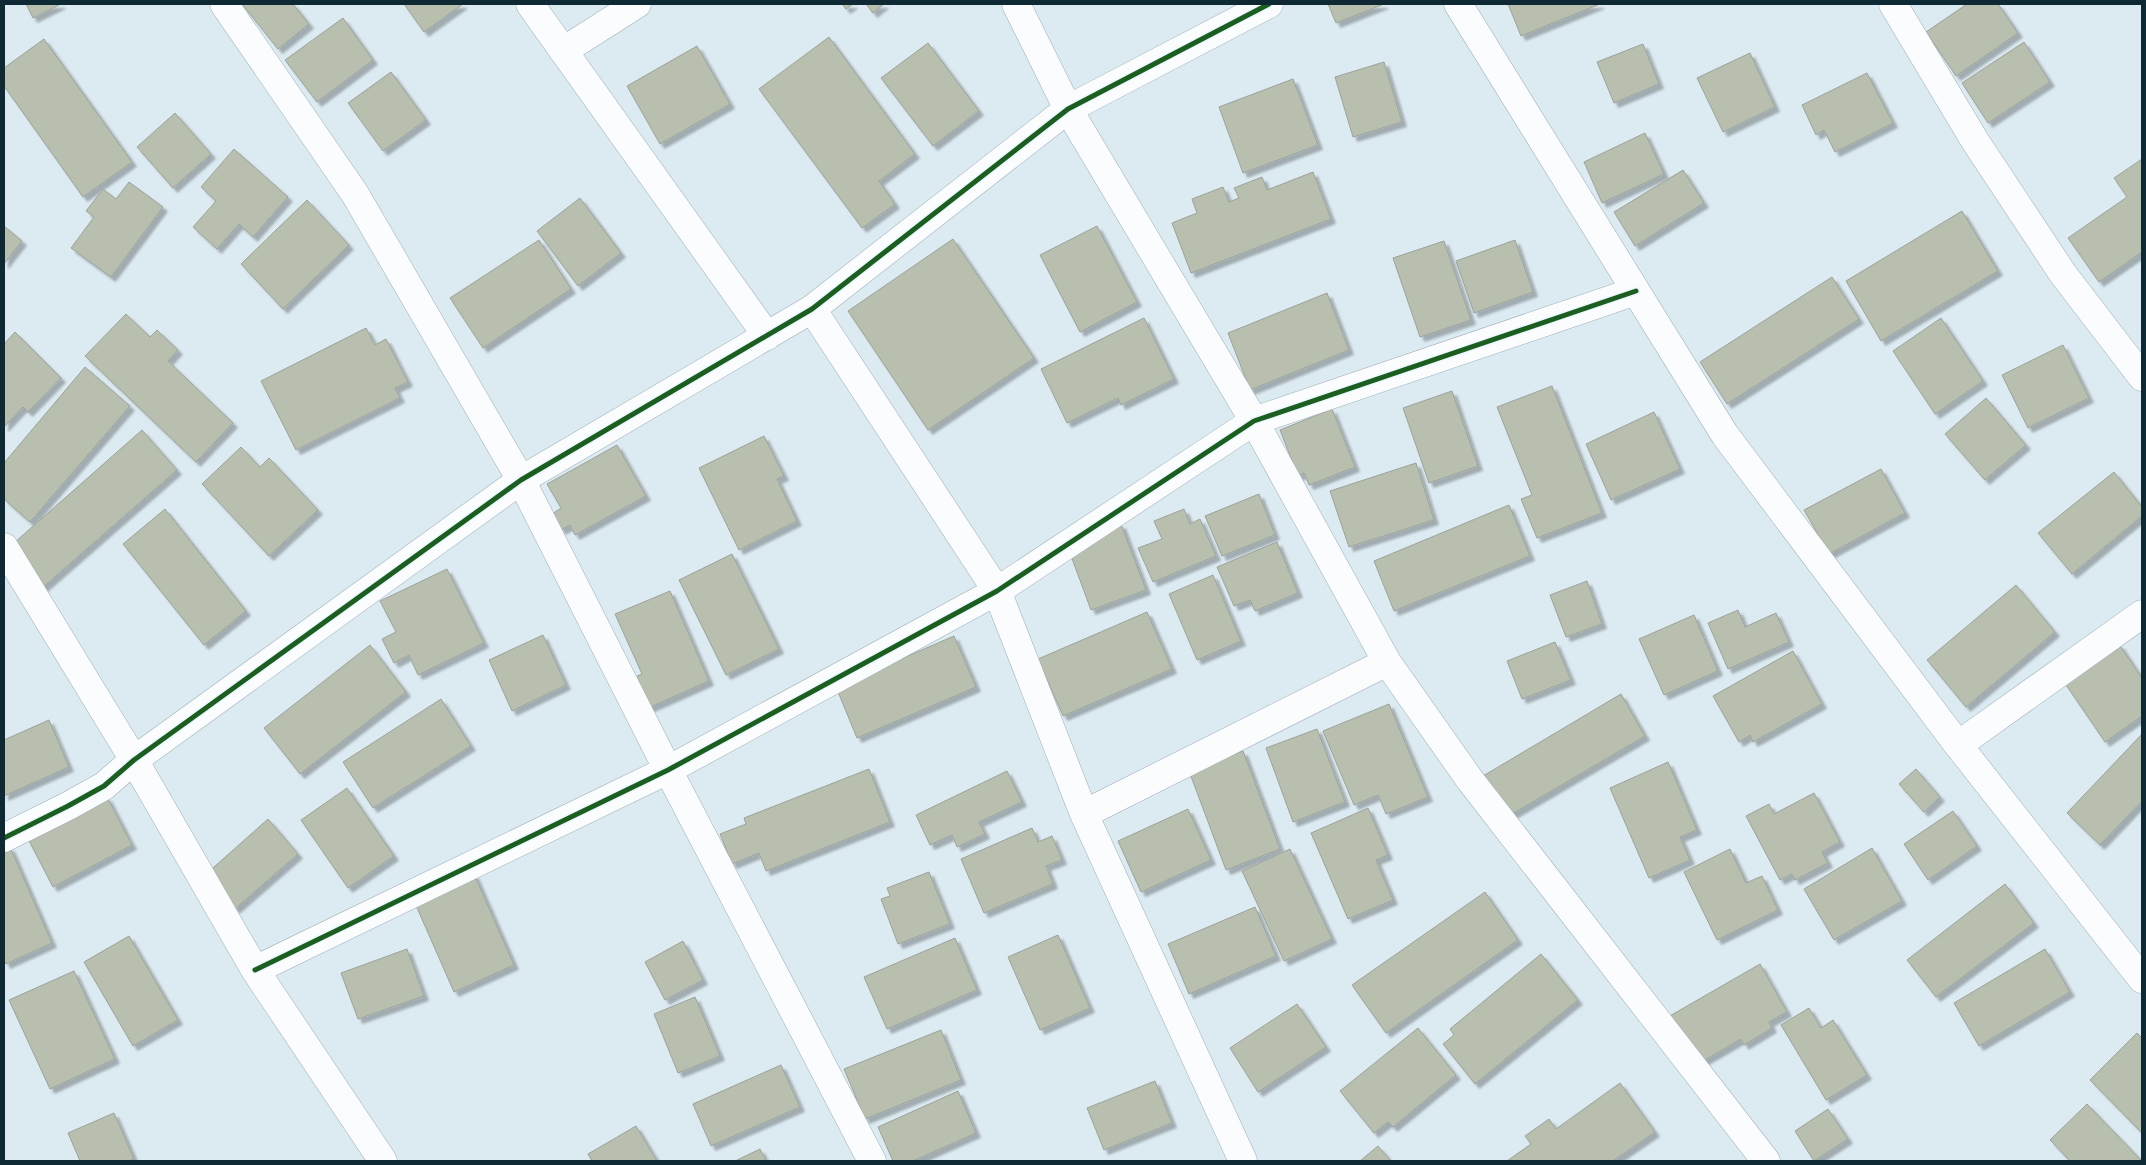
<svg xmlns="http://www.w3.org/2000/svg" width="2146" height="1165" font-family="'IBM Plex Serif',serif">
<defs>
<filter id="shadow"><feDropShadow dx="4.5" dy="4.5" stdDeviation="1" flood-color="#0004"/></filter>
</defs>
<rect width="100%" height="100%" fill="#dceaf1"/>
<path fill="#b9bfae" stroke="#9ba29a" filter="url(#shadow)" d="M26 4H61L33 18Z
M242 4H293L309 24 278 49Z
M404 4H463L424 32Z
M842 4H853L846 9Z
M866 4H884L873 13Z
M1328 4H1384L1336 23Z
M1508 4H1600L1521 36Z
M1967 4H1998L2018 33 1956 76 1926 32Z
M343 18 373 60 317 102 285 60Z
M829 37 915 154 879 181 895 204 862 228 759 89Z
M44 39 132 162 83 197 4 86V68Z
M2024 42 2050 82 1988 123 1962 83Z
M928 43 979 111 933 146 881 78Z
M1643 44 1659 84 1614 103 1597 62Z
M697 46 730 104 660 144 627 86Z
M1750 53 1775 107 1723 132 1697 78Z
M1384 62 1402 122 1353 137 1335 77Z
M391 72 426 120 383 151 348 103Z
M1867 73 1893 123 1835 152 1824 130 1816 135 1802 105Z
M1293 79 1318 145 1243 173 1219 107Z
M175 113 211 154 173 188 137 147Z
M1645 133 1664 174 1602 203 1584 162Z
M234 149 288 197 253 237 239 224 217 249 193 227 216 201 201 187Z
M2142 159V252L2099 282 2068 238 2127 197 2114 178Z
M1683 170 1704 203 1635 246 1614 212Z
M1313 172 1331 219 1191 273 1172 223 1197 213 1192 199 1223 187 1229 202 1239 198 1234 188 1262 177 1267 190Z
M129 182 163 207 111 277 71 248 94 217 86 211 103 189 116 199Z
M580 198 621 253 578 286 537 231Z
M307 200 349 245 283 309 241 264Z
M1962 211 1998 271 1881 341 1846 281Z
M4 226 22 241 4 264Z
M1097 226 1137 302 1080 332 1040 255Z
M953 239 1034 358 928 430 848 311Z
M539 240 571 289 483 348 450 298Z
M1515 240 1533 292 1474 313 1456 261Z
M1444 241 1471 320 1420 337 1393 258Z
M1832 277 1859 319 1727 404 1700 362Z
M1327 293 1349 350 1250 390 1228 333Z
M126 314 150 337 157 330 178 350 168 361 233 423 196 462 85 356Z
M1144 318 1174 379 1121 405 1118 398 1067 423 1041 369Z
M1941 318 1983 381 1935 414 1893 351Z
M366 328 375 345 386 339 408 382 395 388 400 398 296 450 261 381Z
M15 332 61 378 28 412 23 407 4 427V344Z
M2063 345 2089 398 2028 428 2002 375Z
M85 367 130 406 30 522 4 499V463Z
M1552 386 1602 513 1537 538 1521 499 1532 495 1497 407Z
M1452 391 1478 466 1429 483 1403 408Z
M1986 398 2026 445 1985 480 1945 434Z
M1332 409 1355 467 1309 485 1304 473 1298 476 1280 430Z
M1654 412 1680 469 1611 500 1586 444Z
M142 430 177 470 41 589 6 550Z
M764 436 784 476 777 479 797 521 739 550 699 468Z
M617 445 646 496 575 535 570 525 561 530 552 514 561 508 547 484Z
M241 447 260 467 269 458 318 510 269 556 202 484Z
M1416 463 1434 520 1349 547 1330 491Z
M1881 469 1905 513 1829 554 1804 510Z
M2114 472 2142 507V516L2072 574 2038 533Z
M1259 494 1275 535 1222 556 1205 516Z
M1509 505 1530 556 1394 611 1374 561Z
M165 509 246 611 204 645 123 544Z
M1184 509 1190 524 1200 519 1216 556 1153 582 1138 548 1162 539 1154 521Z
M1121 524 1146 590 1091 610 1067 545Z
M1277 542 1298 593 1255 611 1250 600 1234 606 1217 567Z
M732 554 779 649 726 675 679 580Z
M447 569 484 643 418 675 409 655 394 663 382 639 396 632 380 601Z
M1213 575 1241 641 1197 660 1169 594Z
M1587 581 1602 624 1566 637 1550 595Z
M2016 585 2055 632 1966 707 1927 660Z
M670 591 709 681 646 709 633 678 642 674 615 614Z
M1738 610 1745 627 1776 613 1789 642 1728 669 1708 623Z
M1147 612 1172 669 1063 716 1038 659Z
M1694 615 1718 671 1664 695 1639 639Z
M543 635 566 685 512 711 489 660Z
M954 636 976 687 857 738 836 687Z
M1555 642 1571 680 1522 699 1507 661Z
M2119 644 2142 678V716L2105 742 2064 682Z
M370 645 406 692 300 774 264 728Z
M1793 651 1822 704 1753 742 1750 735 1739 742 1713 696Z
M1621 694 1645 736 1507 817 1483 776Z
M441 699 471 746 373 808 343 762Z
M1389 704 1428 797 1386 814 1378 795 1354 805 1323 731Z
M49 720 69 767 4 796V740Z
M1317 729 1345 802 1293 822 1266 748Z
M2142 734V801L2100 845 2067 813Z
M1243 751 1280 849 1226 870 1189 771Z
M1668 762 1697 830 1680 837 1690 860 1649 878 1610 788Z
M869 769 890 822 766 871 759 853 732 864 720 834 746 824 744 818Z
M1916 769 1940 797 1924 812 1899 784Z
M1007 771 1022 802 979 822 985 834 957 847 952 835 930 845 916 815Z
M347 788 394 856 348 888 301 820Z
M1814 793 1840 842 1822 852 1828 863 1795 880 1792 874 1780 880 1746 816 1769 804 1774 814Z
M107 797 132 845 53 887 28 839Z
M1368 808 1388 855 1376 860 1393 900 1348 919 1311 833Z
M1188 809 1211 860 1141 892 1118 841Z
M1953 811 1977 846 1928 880 1904 844Z
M268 819 298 854 235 909 205 875Z
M1032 828 1038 842 1052 836 1062 860 1046 866 1053 884 984 913 961 859Z
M10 847 52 943 6 964 4 960V850Z
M1872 848 1902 901 1834 940 1804 889Z
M1290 849 1332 939 1284 961 1242 871Z
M1730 849 1746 883 1762 876 1778 910 1717 940 1684 872Z
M929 872 950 924 898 944 881 899 890 896 887 888Z
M474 874 514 965 454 992 414 901Z
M2005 884 2034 923 1936 997 1907 960Z
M1485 892 1518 940 1386 1033 1352 985Z
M1255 907 1276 956 1189 994 1168 944Z
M1058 935 1090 1008 1040 1030 1008 957Z
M129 936 178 1020 133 1046 84 962Z
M955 938 977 990 887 1029 864 977Z
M683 941 703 980 665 1000 645 962Z
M407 949 424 996 358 1019 341 973Z
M2045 949 2070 992 1979 1046 1954 1003Z
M1541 954 1578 1000 1475 1084 1443 1044 1454 1035 1450 1029Z
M1760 964 1787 1012 1769 1022 1772 1028 1744 1045 1741 1039 1696 1065 1668 1017Z
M74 971 115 1059 50 1089 9 1000Z
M695 997 720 1056 678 1073 654 1014Z
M1297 1004 1326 1047 1258 1092 1230 1048Z
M1809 1008 1821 1028 1833 1020 1867 1075 1826 1100 1781 1025Z
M1418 1028 1456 1075 1393 1127 1388 1122 1374 1133 1340 1091Z
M941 1030 961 1080 865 1119 844 1069Z
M2137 1033 2142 1038V1133L2090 1080Z
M781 1065 800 1107 711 1146 693 1104Z
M1155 1081 1172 1123 1104 1150 1087 1108Z
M1620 1083 1655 1132 1613 1161H1507L1531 1144 1525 1136 1549 1119 1556 1129Z
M958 1091 976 1133 913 1161H893L878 1127Z
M2087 1104 2142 1161H2070L2050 1140Z
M1828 1109 1848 1139 1814 1161 1795 1131Z
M114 1113 134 1159 129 1161H80L68 1133Z
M636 1126 657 1161H592L588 1154Z
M1378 1146 1391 1161H1360Z
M760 1149 766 1161H735Z"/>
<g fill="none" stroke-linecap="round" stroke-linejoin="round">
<defs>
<path id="minor" d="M224 4 355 194 521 480 668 770 872 1161
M530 4 767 336
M1016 4 1068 109 1254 421 1387 662 1470 780 1766 1161
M1458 4 1725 435 1958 745 2142 979
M1893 4 1975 141 2063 274 2142 377
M563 51 637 4
M812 309 997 591 1084 814 1243 1161
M4 547 134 760 255 970 383 1161
M1958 745 2142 614
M1084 814 1387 662
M4 838 68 806 104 786 134 760 521 480 812 309 1068 109 1269 4
M255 970 668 770 997 591 1254 421 1636 291"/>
</defs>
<use href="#minor" stroke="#9eb0b8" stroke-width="29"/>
<use href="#minor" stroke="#fafcfd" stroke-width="28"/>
<defs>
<path id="cycleway" d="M4 838 68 806 104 786 134 760 521 480 812 309 1068 109 1269 4
M255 970 668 770 997 591 1254 421 1636 291"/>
</defs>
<use href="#cycleway" stroke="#ecf8fe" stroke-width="8"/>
<use href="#cycleway" stroke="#1b5e20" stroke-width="5"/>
</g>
<rect width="2146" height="1165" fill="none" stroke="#0e2834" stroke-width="10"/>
</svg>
